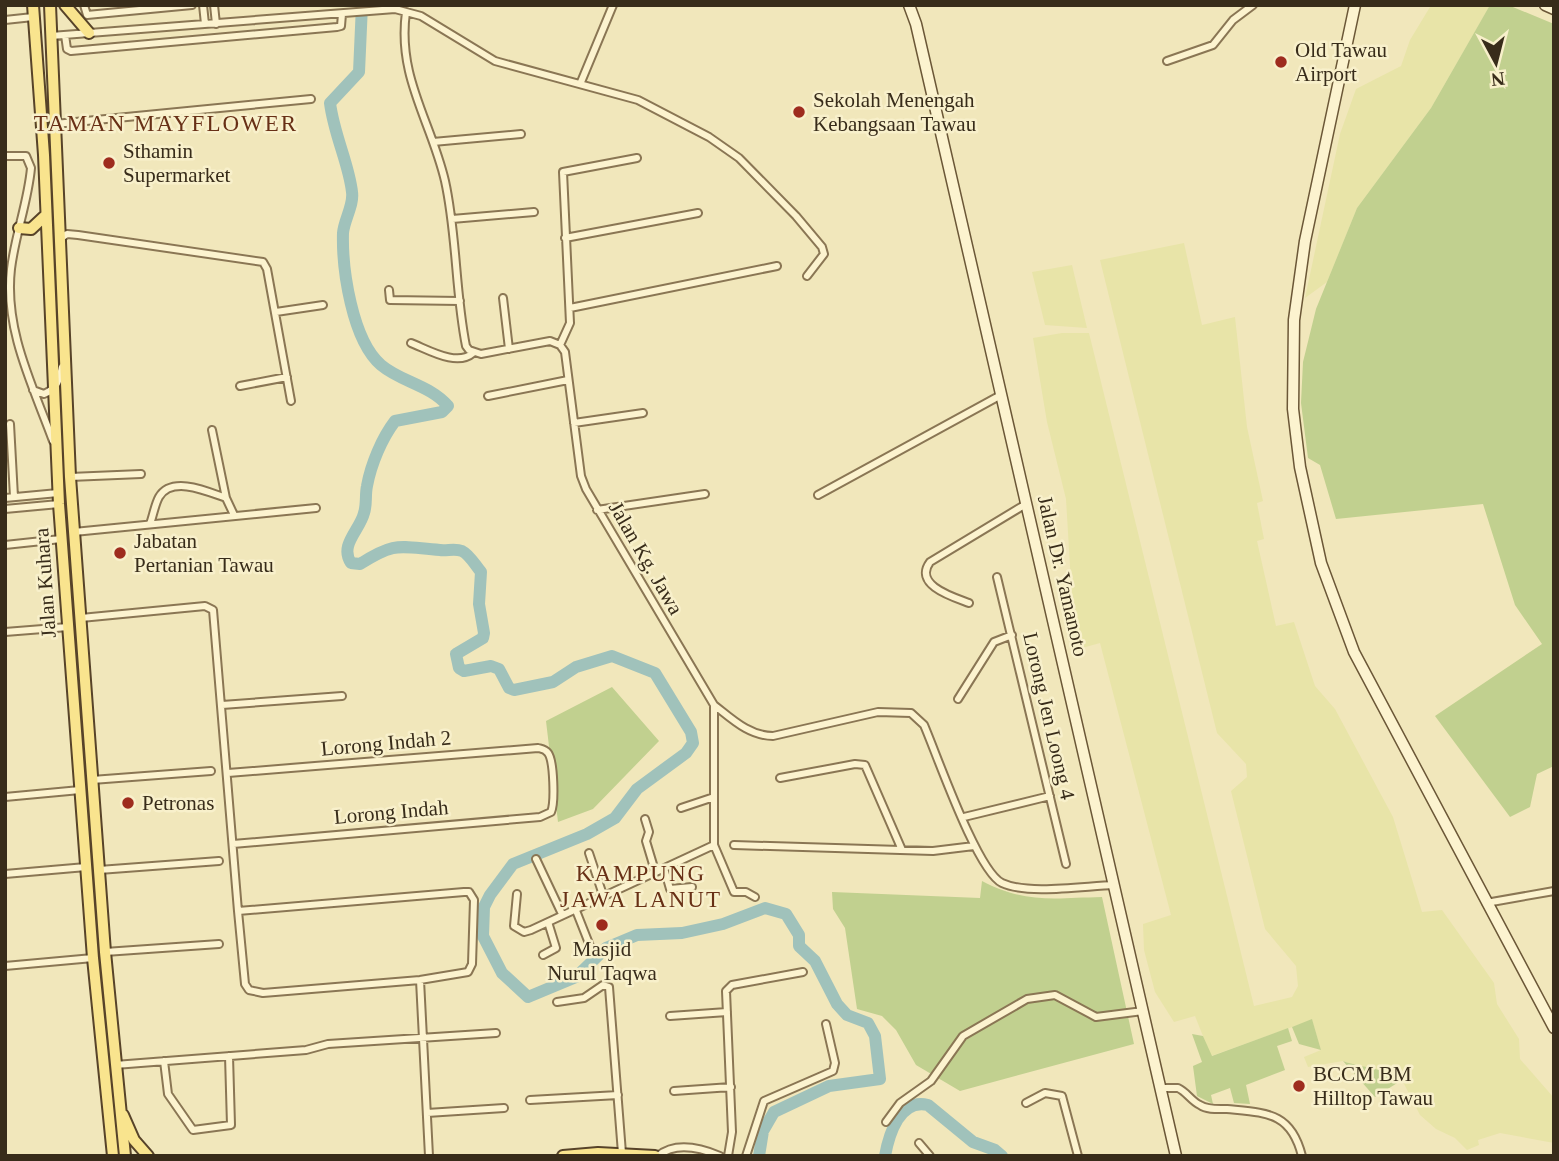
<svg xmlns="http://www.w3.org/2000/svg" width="1559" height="1161" font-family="Georgia,serif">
<rect width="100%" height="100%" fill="#f1e7bb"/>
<path fill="#e8e4a8" d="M1441 5 1489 7 1431 108 1357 208 1327 282 1305 298 1340 134 1356 89 1401 66 1410 40 1430 7Z
M1184 243 1202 325 1235 317 1247 427 1263 501 1257 503 1264 539 1257 541 1276 626 1294 622 1315 686 1335 709 1393 817 1422 912 1442 910 1494 983 1497 1004 1519 1039 1520 1059 1554 1098V1143L1500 1133 1478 1140 1479 1145 1467 1150 1455 1138 1436 1129 1420 1115 1402 1080 1389 1070 1362 1068 1343 1061 1308 1067 1304 1057 1321 1050 1312 1020 1211 1056 1195 1016 1174 1022 1155 992 1144 950 1143 924 1171 915 1100 643 1075 650 1066 499 1047 422 1033 338 1062 333H1089L1254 1006 1292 997 1298 986 1296 966 1265 929 1231 791 1247 777 1246 764 1217 733 1100 260Z
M1072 265 1087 328 1045 325 1032 272Z"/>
<path fill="#c1d08f" d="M1490 5H1508L1554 24V766L1537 774 1530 807 1510 817 1435 716 1542 644 1515 605 1483 504 1336 519 1320 465 1308 458 1301 403 1303 362 1316 309 1357 208 1431 108Z
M612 687 659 741 593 809 558 822 546 721Z
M982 881C1026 904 1054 898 1102 897L1134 1044 960 1091 916 1065 896 1030 882 1016 857 1009 845 928 833 909 832 892 980 898Z
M1312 1019 1321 1050 1299 1044 1292 1027Z
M1288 1028 1292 1041 1277 1046 1285 1070 1246 1085 1250 1104 1234 1103 1230 1088 1211 1095 1213 1104 1197 1096 1193 1066 1202 1062 1192 1034 1203 1036 1212 1056Z
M1343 1061C1364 1069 1385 1067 1402 1080L1375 1097Z"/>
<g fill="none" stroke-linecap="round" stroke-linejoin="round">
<path stroke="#a0c2bb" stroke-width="12" d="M362 5 359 72 330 103C334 135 349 164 352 192 354 205 344 220 343 233 342 269 352 340 381 365 401 382 430 385 448 406L442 412 395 421C382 438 371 464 367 486 365 495 367 504 364 513 360 530 339 545 351 563L360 564C396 541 399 547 440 550 447 551 455 548 462 551 470 555 475 565 481 572L479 604 484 633 483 638 456 654 459 668 464 671 491 666 499 669 509 688 514 690 553 682 576 667 612 656 655 673 691 732 693 743 686 753 637 789 615 818 587 834 513 864 490 895 484 907 483 936 502 973 528 997 576 977 606 948 637 935 682 933 723 924 765 908 786 914 799 935V946L815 961 837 1004 847 1015 868 1023 875 1036 880 1079 829 1086 774 1112 763 1131 759 1156
M885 1156C889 1134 900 1098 928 1105L973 1142 995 1150 1002 1156"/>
<defs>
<path id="street" d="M84 5 87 15 192 5
M203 5 205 24
M214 5 216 24
M406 12C397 77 431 121 445 181 457 235 455 291 466 346L469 350 481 354 550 341 560 345 565 352 581 476 586 489 714 705C732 719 749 736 773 736L878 712 911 713 924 725C937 755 977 871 1002 883 1028 895 1084 886 1114 885
M5 20 33 17
M65 35 67 49 71 51 337 27 341 26 342 14
M51 36 395 9 421 16 495 61 638 100 709 137 739 158 796 216 822 247 824 254 807 276
M1167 61 1213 45 1233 20 1253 5
M581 82 613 5
M55 124 311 99
M433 142 521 134
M5 156H26L31 168C28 202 15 235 11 269 4 330 33 386 53 441
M452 219 534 212
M565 238 698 213
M60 239 67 234 78 235 263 262 267 269 291 401
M389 290 390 300 460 301
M503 298 509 349
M570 308 777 266
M276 312 323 305
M411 343C429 350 457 367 473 353
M560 345 570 323 563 172 637 158
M240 386 287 377
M33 390 44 394C58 388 59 380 62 367
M488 396 568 380
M574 423 643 413
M10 424 14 497
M212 430 226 498
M70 477 141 474
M818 495 1001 395
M5 498 58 493
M5 509 59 504
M597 510 705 494
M150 524C153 516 155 504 159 497 172 475 209 492 226 498L234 515
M74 532 316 508
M5 545 61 539
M997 577 1066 864
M969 603C953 597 913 585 930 562L1026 504
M81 618 205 606 213 610 238 911
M5 632 68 627
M958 699 994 642 1012 635
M222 705 342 696
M714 705V845L734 892H746L755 897
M228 773 538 748C542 749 545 749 548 753 554 761 555 803 551 812L540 817 233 844
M780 778 855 764 865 765 902 850
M92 780 211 771
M5 797 80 790
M681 808 714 797
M964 817 1050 796
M645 819 649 832 646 841 655 871
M734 845 933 851 974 846
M589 853 603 895
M536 859 562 914
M664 868 670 889 692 887
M99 870 219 861
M5 874 86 867
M464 892H469L474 900 472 964 468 972 420 980 263 993 249 990 245 984 238 911Z
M517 894 514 926 524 932 531 930 714 845
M1486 903 1554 891
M575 908 590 946
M105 952 219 944
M543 955 556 948 548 922
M5 966 93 958
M420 980 429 1156
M557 1002 584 998 603 985 609 987 622 1153
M670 1016 727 1012
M164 1061 168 1094 193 1130 231 1125 229 1056
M115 1065 306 1050 328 1044 496 1033
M1161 1088H1178C1187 1092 1191 1101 1200 1105 1207 1110 1218 1109 1227 1109 1267 1113 1291 1112 1302 1156
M674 1091 731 1087
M530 1100 618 1095
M1026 1103 1045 1093 1062 1096 1078 1156
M427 1113 504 1108
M886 1122 900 1103 931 1081 963 1036 1027 999 1055 995 1096 1017 1143 1011
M919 1143 930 1156
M658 1156C676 1141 701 1148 720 1156
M728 1156 732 1132 726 991 732 985 803 972
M746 1156 764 1101 833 1071 835 1063 826 1024"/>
<path id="secondary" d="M909 5 916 24 1176 1156
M1355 5 1305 241 1294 320 1293 409 1300 467 1321 563 1354 652 1554 1028
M1545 5 1554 9"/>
<path id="primary" d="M33 5 44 155 59 504 93 958 113 1156
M50 5 70 477 105 952 125 1156
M65 5 89 33
M19 228 31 229 45 216
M123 1115 134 1140 148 1156
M563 1156 598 1153 655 1156"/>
</defs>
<use href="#street" stroke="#8a7654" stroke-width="10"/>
<use href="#secondary" stroke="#6b5737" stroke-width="13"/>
<use href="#primary" stroke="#574329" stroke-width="14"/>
<use href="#street" stroke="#fcf3cf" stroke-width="6"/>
<use href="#secondary" stroke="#fcf3cf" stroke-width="10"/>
<use href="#primary" stroke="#f9e48e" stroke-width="10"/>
</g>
<g fill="#9e2c1e" stroke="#f8f0cb" stroke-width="2.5">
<circle cx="1281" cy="62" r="7"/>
<circle cx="799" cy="112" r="7"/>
<circle cx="109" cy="163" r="7"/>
<circle cx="120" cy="553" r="7"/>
<circle cx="128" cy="803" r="7"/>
<circle cx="602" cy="925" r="7"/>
<circle cx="1299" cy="1086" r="7"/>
</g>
<g text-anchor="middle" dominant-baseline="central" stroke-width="5" stroke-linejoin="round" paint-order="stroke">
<g font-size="21" fill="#382c1a" stroke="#f8f0cb" text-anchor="start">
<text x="1295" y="50">Old Tawau<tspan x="1295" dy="24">Airport</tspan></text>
<text x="813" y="100">Sekolah Menengah<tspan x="813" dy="24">Kebangsaan Tawau</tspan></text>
<text x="123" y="151">Sthamin<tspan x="123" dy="24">Supermarket</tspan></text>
<text x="134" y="541">Jabatan<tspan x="134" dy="24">Pertanian Tawau</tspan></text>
<text x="142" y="803">Petronas</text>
<text x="602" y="949" text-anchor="middle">Masjid<tspan x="602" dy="24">Nurul Taqwa</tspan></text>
<text x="1313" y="1074">BCCM BM<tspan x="1313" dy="24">Hilltop Tawau</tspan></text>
</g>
<g font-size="21" fill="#382c1a" stroke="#f8f0cb">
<text transform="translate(646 558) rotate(60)">Jalan Kg. Jawa</text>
<text transform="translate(1063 576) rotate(77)">Jalan Dr. Yamanoto</text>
<text transform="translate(45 583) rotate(-94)">Jalan Kuhara</text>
<text transform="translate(1049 716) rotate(77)">Lorong Jen Loong 4</text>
<text transform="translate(386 743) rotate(-5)">Lorong Indah 2</text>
<text transform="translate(391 812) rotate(-5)">Lorong Indah</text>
</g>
<g font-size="23" letter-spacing="2" fill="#683016" stroke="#f8f0cb">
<text x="166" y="123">TAMAN MAYFLOWER</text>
<text x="641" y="873">KAMPUNG<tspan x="641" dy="26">JAWA LANUT</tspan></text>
</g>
</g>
<rect width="1559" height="1161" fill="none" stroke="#382c1a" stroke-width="14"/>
<g transform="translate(1496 63) rotate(173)" stroke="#f8f0cb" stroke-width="5" paint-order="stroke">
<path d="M0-5L12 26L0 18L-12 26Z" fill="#382c1a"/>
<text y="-10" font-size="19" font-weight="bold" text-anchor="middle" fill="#382c1a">N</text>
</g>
</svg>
